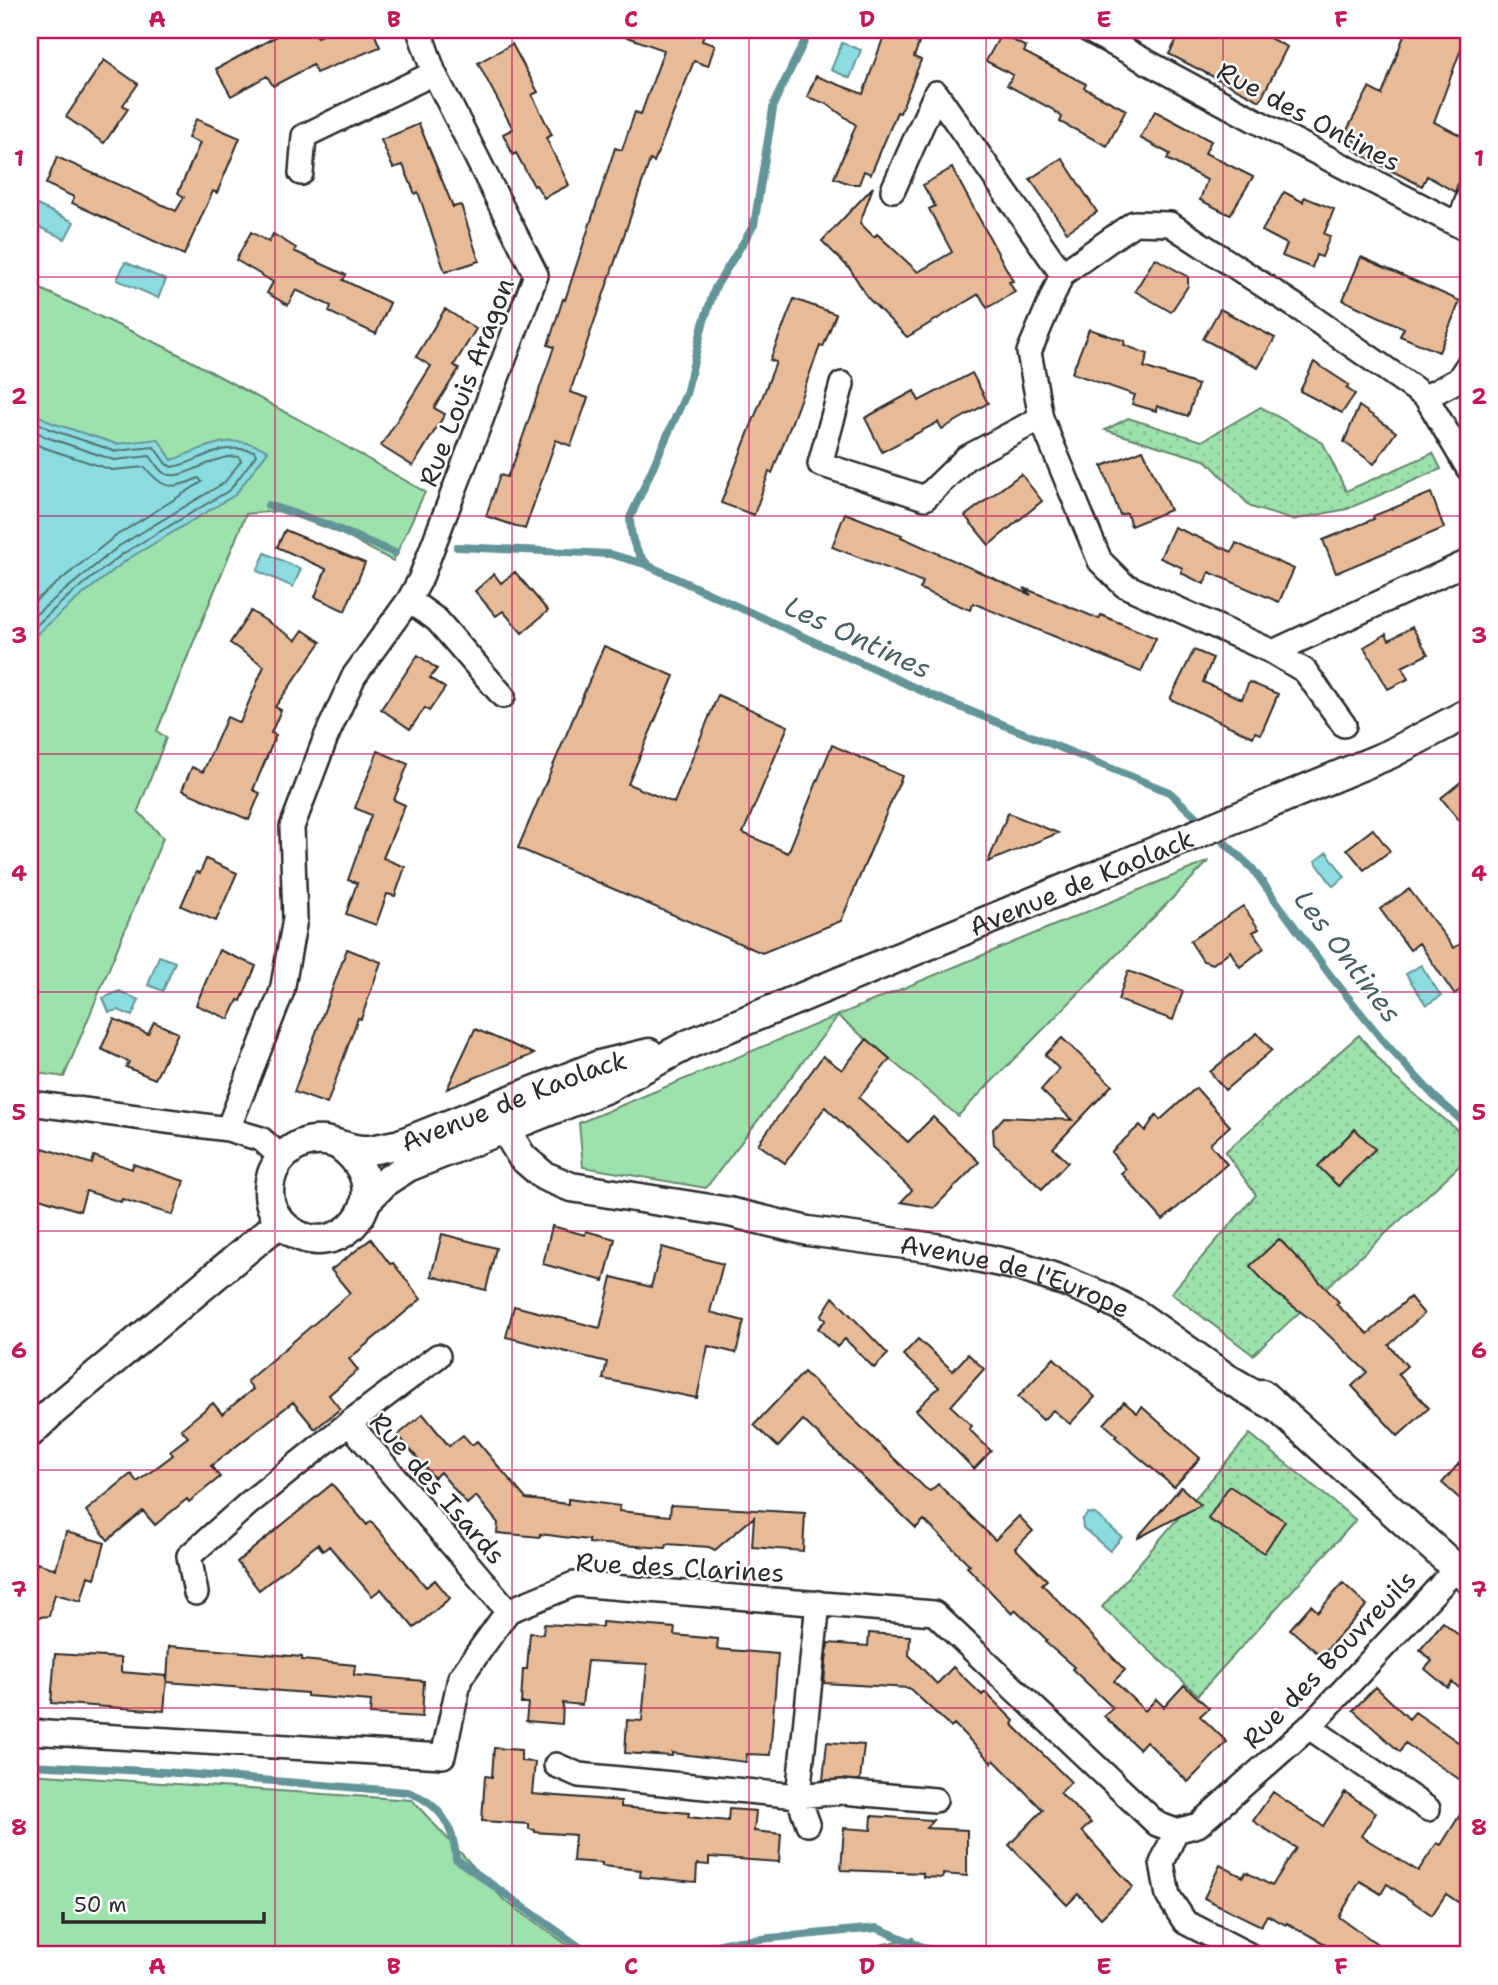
<svg xmlns="http://www.w3.org/2000/svg" width="1498" height="1985" font-family="'Shantell Sans',sans-serif">
<defs>
<pattern id="garden-dots" width="8" height="8" patternUnits="userSpaceOnUse" patternTransform="scale(1.75)"><rect width="8" height="8" fill="#9de1ac"/><path d="M2 2h.1M6 6h.1" fill="none" stroke="#87c194" stroke-width="1.8" stroke-linecap="round"/></pattern>
</defs>
<rect width="100%" height="100%" fill="#fff"/>
<filter id="ink" filterUnits="userSpaceOnUse"><feTurbulence type="fractalNoise" baseFrequency=".0143" numOctaves="2"/><feDisplacementMap in="SourceGraphic" scale="14" xChannelSelector="R" yChannelSelector="G"/><feConvolveMatrix kernelMatrix="1 2 1 2 8 2 1 2 1" color-interpolation-filters="sRGB"/></filter>
<g filter="url(#ink)">
<path fill="#9de1ac" stroke="#64866c" stroke-width="2" d="M30 284 167 348 300 420 425 492 393 561 336 531 279 511 246 514 157 731 166 738 138 811 163 838 64 1077 30 1072Z
M1209 861 958 1116 838 1016 706 1188 583 1167 579 1123Z
M30 1774 412 1800 504 1900 582 1955H30Z
M913 1938 910 1955H831Z"/>
<path fill="url(#garden-dots)" stroke="#64866c" stroke-width="2" d="M1261 407 1323 443 1346 491 1433 453 1441 469 1347 509 1292 520 1251 507 1207 461 1105 430 1128 418 1202 441Z
M1359 1035 1393 1076 1468 1139V1158L1253 1355 1171 1293 1256 1195 1225 1152Z
M1250 1434 1356 1520 1198 1695 1102 1607Z"/>
<path fill="#8adce0" stroke="#649598" stroke-width="2" d="M842 43 861 50 850 78 831 70Z
M37 205 74 222 65 239 30 223Z
M125 262 166 280 158 298 117 280Z
M30 410 52 423 117 444 158 439 172 460C207 447 232 431 268 451L235 495 128 559 76 600 30 640Z
M265 553 301 569 293 587 257 571Z
M1327 852 1345 877 1333 886 1315 861Z
M159 956 175 962 163 991 148 985Z
M1421 965 1441 996 1426 1005 1406 974Z
M119 991 139 1000 132 1016 118 1010 109 1012 103 998Z
M1088 1513 1095 1514 1122 1537 1110 1551 1083 1528 1082 1520Z"/>
<g fill="none" stroke-linecap="round" stroke-linejoin="round">
<path stroke="#517273" stroke-width="2" d="M30 418 49 429 115 451 154 447 166 464 172 467C206 461 213 442 254 451L256 455 230 490 124 553 71 594 30 631
M30 428 46 437 114 460 150 456C154 461 158 470 164 473 181 484 216 452 239 457L241 461 224 483 119 546 30 619
M30 440 42 447 112 470 145 467C164 491 172 489 199 478L202 482 114 537 30 605"/>
<path stroke="#649598" stroke-width="8" d="M810 30 774 103 754 225 715 288 703 324 686 394 630 518C631 540 634 550 649 566L933 696 1169 792 1205 825
M268 505 323 523 395 553
M457 547 610 554 648 565
M1214 833 1252 868 1330 975 1385 1043 1435 1097 1468 1126
M30 1765 164 1772 408 1792C440 1803 454 1826 456 1859L591 1955
M677 1955 729 1942 877 1928 942 1955"/>
</g>
<path fill="#e8bb98" stroke="#2b2b2b" stroke-width="2" d="M288 30H314L317 37 335 30H373L380 47 316 73 313 65 273 86 267 76 231 96 216 69Z
M617 30H705L702 41 715 45 708 66 694 61 654 162 650 160 570 392 588 398 571 446 556 440 525 529 486 516 500 475 507 477 514 462 554 347 548 345 563 299 565 300 615 148 622 150 635 112 641 114 664 50 616 33Z
M886 30H918L914 41 919 43 914 57 921 60 900 113 897 112 871 174 864 171 859 184H850L834 178 856 125 827 104 807 97 816 76 863 94Z
M1182 30H1254L1287 47 1260 101 1169 54Z
M1406 30H1468L1434 122 1468 139V154L1455 192 1427 176 1422 186 1382 166 1353 149 1356 142 1345 134 1369 88 1382 95Z
M1001 34 1026 47 1024 52 1086 84 1084 88 1126 110 1107 146 1060 122 1062 117 1052 109 1007 85 1013 75 986 61Z
M512 44 538 92 532 95 552 135 546 138 569 185 544 198 536 185 534 186 516 153 513 155 503 134 513 129 478 63Z
M104 60 138 84 123 105 128 109 104 143 66 117Z
M1155 111 1211 141 1205 153 1253 177 1230 215 1200 200 1207 180 1167 159 1170 154 1140 138Z
M196 119 240 138 217 193 213 191 184 255 72 203 74 197 46 184 57 157 176 211 184 197 178 193 200 143 188 138Z
M419 124 453 207 461 205 479 261 445 272 418 192 415 194 403 165 393 168 381 140Z
M1062 158 1097 212 1067 232 1030 179Z
M952 168 1013 281 1009 282 1015 292 987 308 979 294 907 337 868 298 850 269 822 241 873 187 860 223 874 237 877 234 918 272 952 252 929 209 935 206 923 185Z
M1284 192 1303 202 1304 197 1334 209 1324 234 1330 236 1322 257 1316 255 1312 268 1282 256 1287 244 1262 231Z
M251 232 269 242 273 234 296 248 294 251 346 275 343 280 390 303 376 334 329 312 331 306 296 290 288 305 267 293 273 282 236 260Z
M1361 257 1460 301 1439 352 1400 336 1404 328 1343 300Z
M1155 258 1188 277V286L1171 312 1135 291Z
M794 299 836 314 823 347 820 346 790 427 772 473 769 472 754 515 721 503 776 362 770 360Z
M445 309 476 329 454 365 459 369 434 408 445 414 413 466 381 446 431 366 416 357Z
M1220 309 1275 338 1258 368 1203 339Z
M1089 329 1125 341 1124 345 1148 354 1144 367 1198 385 1188 416 1157 406 1156 411 1132 404 1135 395 1072 373Z
M1314 362 1349 385 1346 388 1355 394 1342 413 1300 391Z
M972 373 988 403 942 429 938 422 882 452 865 418 914 391 919 401Z
M1359 406 1396 432 1374 464 1344 442Z
M1143 450 1170 510 1131 526 1127 513 1120 515 1102 466Z
M1021 474 1042 501 989 545 965 516Z
M1431 493 1444 528 1336 573 1323 540 1374 519 1373 516Z
M845 513 902 535 901 537 1031 595 1024 588 1099 619 1101 615 1156 638 1141 672 973 603 970 610 920 589 923 582 832 547Z
M1174 527 1232 552 1236 543 1294 569 1279 602 1209 572 1204 584 1181 573 1183 568 1160 558Z
M285 530 365 563 345 611 315 597 326 569 277 547Z
M515 572 548 611 522 633 503 611 496 616 475 591 494 574 501 583Z
M251 611 296 640 303 630 321 642 275 707 281 710 271 733 276 735 253 790 260 793 249 820 182 790 192 767 203 772 227 717 240 723 264 666 230 643Z
M1412 627 1428 654 1402 667 1408 679 1388 689 1364 647 1386 634 1389 640Z
M604 646 674 676 628 784 674 803 718 695 788 726 743 833 788 853 832 745 902 776 841 921 762 953 518 848Z
M1194 650 1213 658 1203 682 1242 699 1249 682 1278 694 1261 734 1255 732 1253 737 1170 699Z
M418 655 437 669 430 678 445 688 429 711 425 708 410 729 381 709Z
M378 751 408 764 394 800 405 805 383 858 405 867 395 896 387 894 376 925 346 914 357 883 348 880 371 815 355 808Z
M1468 776V831L1441 798Z
M1008 813 1058 833 988 862Z
M1373 829 1390 851 1364 870 1347 849Z
M206 859 237 873 216 921 181 906 196 872 200 873Z
M1409 889 1454 948 1468 939V985L1454 994 1419 943 1410 950 1380 909Z
M1243 906 1259 929 1253 932 1264 948 1240 967 1230 951 1213 964 1203 961 1190 941Z
M347 949 381 962 361 1019 358 1018 327 1104 294 1092Z
M219 950 256 966 241 1001 238 1000 229 1019 196 1005Z
M1128 971 1183 991 1173 1020 1118 1000Z
M114 1019 148 1034 154 1022 178 1033 155 1079 126 1067 129 1062 101 1049Z
M475 1029 534 1054 447 1089Z
M1257 1033 1272 1050 1225 1090 1210 1072Z
M1062 1038 1112 1085 1053 1148 1068 1162 1042 1189 994 1144 993 1129 1004 1117 1072 1120 1041 1090 1059 1069 1045 1055Z
M867 1039 890 1059 859 1098 908 1142 933 1117 979 1162 934 1208 901 1202 912 1190 825 1107 785 1163 758 1144 823 1056 842 1070Z
M1196 1088 1230 1126 1210 1144 1227 1164 1163 1220 1121 1173 1126 1169 1111 1152 1140 1125 1145 1131 1156 1115 1160 1120Z
M1355 1129 1375 1149 1338 1186 1318 1166Z
M43 1148 92 1164 94 1156 132 1169 133 1164 184 1181 173 1215 122 1199 121 1202 86 1191 80 1211 30 1195Z
M552 1226 585 1235 586 1231 615 1239 604 1281 543 1264Z
M442 1234 496 1248 486 1290 431 1276Z
M371 1239 390 1264 393 1263 421 1299 349 1359 358 1370 329 1395 340 1409 315 1429 293 1402 211 1466 220 1477 189 1502 187 1499 155 1525 143 1511 108 1540 86 1511 131 1474 137 1482 173 1455 170 1451 188 1437 181 1429 213 1403 222 1414 253 1389 247 1381 350 1293 331 1270Z
M1279 1239 1339 1302 1336 1304 1368 1334 1410 1297 1424 1314 1389 1345 1407 1366 1398 1374 1429 1408 1398 1436 1352 1386 1367 1372 1317 1324 1274 1292 1250 1266Z
M662 1247 723 1264 710 1312 744 1321 736 1353 708 1346 697 1398 603 1379 607 1362 506 1337 514 1306 600 1328 612 1277 651 1287Z
M833 1297 888 1354 874 1368 845 1339 837 1347 818 1328 826 1320 821 1316Z
M918 1339 953 1371 968 1354 984 1369 951 1406 972 1426 969 1429 991 1451 974 1469 916 1410 939 1387 903 1355Z
M1054 1358 1095 1397 1070 1424 1053 1410 1043 1420 1018 1397Z
M804 1372 925 1488 930 1491 938 1484 995 1540 1019 1516 1033 1531 1015 1548 1047 1580 1042 1584 1125 1670 1114 1681 1145 1711 1156 1699 1164 1707 1184 1685 1209 1708 1200 1716 1227 1742 1188 1782 1146 1741 1139 1749 1104 1716 1113 1708 1072 1669 1074 1667 1045 1642 1047 1640 1016 1610 1012 1614 967 1567 970 1565 924 1520 916 1528 803 1420 778 1447 754 1425Z
M1124 1402 1137 1413 1142 1407 1200 1458 1174 1487 1115 1437 1117 1435 1104 1424Z
M423 1414 449 1446 463 1435 472 1445 477 1441 526 1499 568 1504V1499L620 1506 619 1511 670 1516 671 1505 805 1513 803 1551 752 1547 754 1517 715 1550 709 1547 667 1544 666 1548 589 1543V1540L563 1537 540 1534V1537L497 1533 498 1523 476 1496 467 1504 440 1472 434 1478 398 1435Z
M1468 1453V1506L1442 1483Z
M332 1484 367 1525 371 1521 426 1587 435 1580 450 1598 414 1628 381 1589 372 1596 329 1546 323 1551 318 1544 259 1590 237 1562Z
M1229 1486 1285 1521 1264 1553 1208 1519Z
M1181 1487 1201 1505 1138 1538V1537Z
M66 1532 105 1543 95 1578 88 1576 81 1601 55 1594 49 1616 30 1618V1588L37 1563 56 1569Z
M1343 1583 1367 1605 1321 1656 1290 1629 1311 1605 1318 1612Z
M602 1622 675 1628 674 1635 718 1639 717 1649 778 1654 770 1755 747 1754 746 1762 672 1753V1756L625 1753 627 1720 642 1721 647 1664 587 1661 582 1705 563 1703 562 1724 526 1721 528 1703H521L523 1669H527L530 1633 543 1634 544 1624 602 1627Z
M1443 1622 1468 1643V1695L1452 1682 1448 1688 1425 1669 1432 1661 1420 1650Z
M869 1633 910 1636 909 1655 937 1684 953 1667 982 1695 985 1692 1014 1721 1012 1724 1071 1782 1060 1793 1091 1823 1082 1831 1133 1887 1101 1918 1078 1894 1067 1905 1009 1845 1043 1810 994 1760 992 1763 954 1724 951 1727 909 1688 824 1683 828 1643 868 1646Z
M169 1646 302 1657V1660L355 1665 354 1675 424 1681 422 1717 370 1714 371 1701 307 1696V1693L167 1682Z
M55 1654 121 1658V1672L167 1676 164 1711 51 1703Z
M1376 1687 1409 1719 1415 1712 1468 1749V1785L1405 1743 1400 1752 1353 1710Z
M827 1742 864 1745 860 1780H823Z
M494 1748 521 1750V1761L535 1762 532 1794 621 1801V1807L689 1813 688 1817 728 1821 729 1809 756 1811 754 1831 781 1834 779 1862 709 1857V1865L697 1864 696 1882 640 1877 641 1870 602 1866V1863L573 1861 575 1835 535 1832V1830L529 1829V1824L482 1821 485 1776 492 1777Z
M1273 1792 1323 1826 1345 1792 1376 1813 1361 1836 1418 1871 1437 1843 1441 1845 1468 1802V1909L1446 1894 1432 1915 1387 1884 1381 1894 1360 1881 1339 1917 1393 1955H1345L1287 1923 1286 1925 1267 1915 1261 1926 1204 1898 1220 1865 1243 1877 1246 1872 1272 1886 1296 1848 1253 1821Z
M872 1816 933 1820 926 1828 967 1830V1876L943 1874V1878L923 1877V1873L841 1870 844 1828 871 1830Z"/>
<g fill="none" stroke-linecap="round" stroke-linejoin="round">
<defs>
<path id="minor" d="M1088 30 1271 129 1468 230
M301 173 304 136 434 73
M893 190 936 93 1062 274
M1459 225 1468 198
M842 384 820 464 925 498 966 458 1041 418
M1426 397 1458 380 1468 365
M1468 468 1426 397 1303 311 1170 224 1134 223 1062 274 1029 352 1041 418 1100 561 1124 585 1273 652 1468 562
M409 600 437 620 503 696
M1273 652 1305 671 1344 725
M30 1103 228 1129 261 1139 281 1157
M228 1129 282 991 295 919 292 827 326 737 354 676 409 600 420 580 536 275 434 73 419 30
M349 1423 438 1356
M196 1593 189 1556 249 1503 349 1423 508 1611
M1309 1727 1428 1809
M30 1732 443 1756 460 1678 508 1611 574 1584 934 1613 1157 1824 1176 1831
M556 1765 579 1775 798 1796 842 1792 935 1800
M808 1824 798 1796 818 1603
M1249 1955 1185 1922 1168 1896 1162 1863 1176 1831 1198 1825 1309 1727 1456 1569"/>
<g id="tertiary">
<path id="s1" d="M446 1126 505 1129 522 1157 544 1176 571 1187 729 1212 808 1231 935 1248 1019 1266 1064 1281 1101 1296 1136 1314 1225 1377 1273 1405"/>
<path id="s2" d="M340 1146C405 1194 337 1269 287 1228 276 1219 269 1206 269 1192 269 1162 294 1138 325 1141 338 1143 352 1151 366 1150 376 1150 387 1146 397 1145L599 1065 649 1053"/>
<path id="s3" d="M366 1201 386 1181 408 1167 607 1088 689 1044 1390 754 1468 713"/>
<path d="M1262 1394 1468 1579"/>
<path d="M30 1433 54 1410 280 1222"/>
</g>
</defs>
<use href="#minor" stroke="#2b2b2b" stroke-width="28"/>
<use href="#tertiary" stroke="#2b2b2b" stroke-width="33"/>
<use href="#minor" stroke="#fff" stroke-width="23"/>
<use href="#tertiary" stroke="#fff" stroke-width="28"/>
</g>
</g>
<path fill="none" stroke="#c2185b" stroke-width="2" stroke-opacity="0.55" d="M275 30V1955M512 30V1955M749 30V1955M986 30V1955M1223 30V1955M30 277H1468M30 516H1468M30 754H1468M30 992H1468M30 1231H1468M30 1470H1468M30 1708H1468"/>
<g text-anchor="middle" dominant-baseline="central" stroke-width="5" stroke-linejoin="round" paint-order="stroke">
<g font-size="26" fill="#2b2b2b" stroke="#fff">
<text transform="translate(1309 116) rotate(28)">Rue des Ontines</text>
<text transform="translate(466 382) rotate(-69)">Rue Louis Aragon</text>
<text stroke="none"><textPath href="#s3" startOffset="786">Avenue de Kaolack</textPath></text>
<text stroke="none"><textPath href="#s2" startOffset="490">Avenue de Kaolack</textPath></text>
<text stroke="none"><textPath href="#s1" startOffset="604">Avenue de l'Europe</textPath></text>
<text transform="translate(438 1488) rotate(49)">Rue des Isards</text>
<text transform="translate(680 1567) rotate(3)">Rue des Clarines</text>
<text transform="translate(1329 1659) rotate(-46)">Rue des Bouvreuils</text>
</g>
<g font-size="28" font-style="italic" fill="#486061" stroke="#fff">
<text transform="translate(858 637) rotate(25)">Les Ontines</text>
<text transform="translate(1348 956) rotate(53)">Les Ontines</text>
</g>
</g>
<rect width="1498" height="1985" fill="none" stroke="#fff" stroke-width="77"/>
<path d="M63 1912v10h201v-10" fill="none" stroke="#2b2b2b" stroke-width="3.5"/>
<text x="74" y="1912" font-size="21" fill="#2b2b2b" stroke="#ffffff" stroke-width="5" paint-order="stroke">50 m</text>
<rect x="38" y="38" width="1422" height="1908" fill="none" stroke="#c2185b" stroke-width="2.5"/>
<g font-size="23" text-anchor="middle" font-weight="bold" fill="#c2185b">
<text x="157" y="27">A</text>
<text x="394" y="27">B</text>
<text x="631" y="27">C</text>
<text x="867" y="27">D</text>
<text x="1104" y="27">E</text>
<text x="1341" y="27">F</text>
<text x="19" y="166">1</text>
<text x="1479" y="166">1</text>
<text x="19" y="404">2</text>
<text x="1479" y="404">2</text>
<text x="19" y="643">3</text>
<text x="1479" y="643">3</text>
<text x="19" y="881">4</text>
<text x="1479" y="881">4</text>
<text x="19" y="1120">5</text>
<text x="1479" y="1120">5</text>
<text x="19" y="1358">6</text>
<text x="1479" y="1358">6</text>
<text x="19" y="1597">7</text>
<text x="1479" y="1597">7</text>
<text x="19" y="1835">8</text>
<text x="1479" y="1835">8</text>
<text x="157" y="1974">A</text>
<text x="394" y="1974">B</text>
<text x="631" y="1974">C</text>
<text x="867" y="1974">D</text>
<text x="1104" y="1974">E</text>
<text x="1341" y="1974">F</text>
</g>
</svg>
